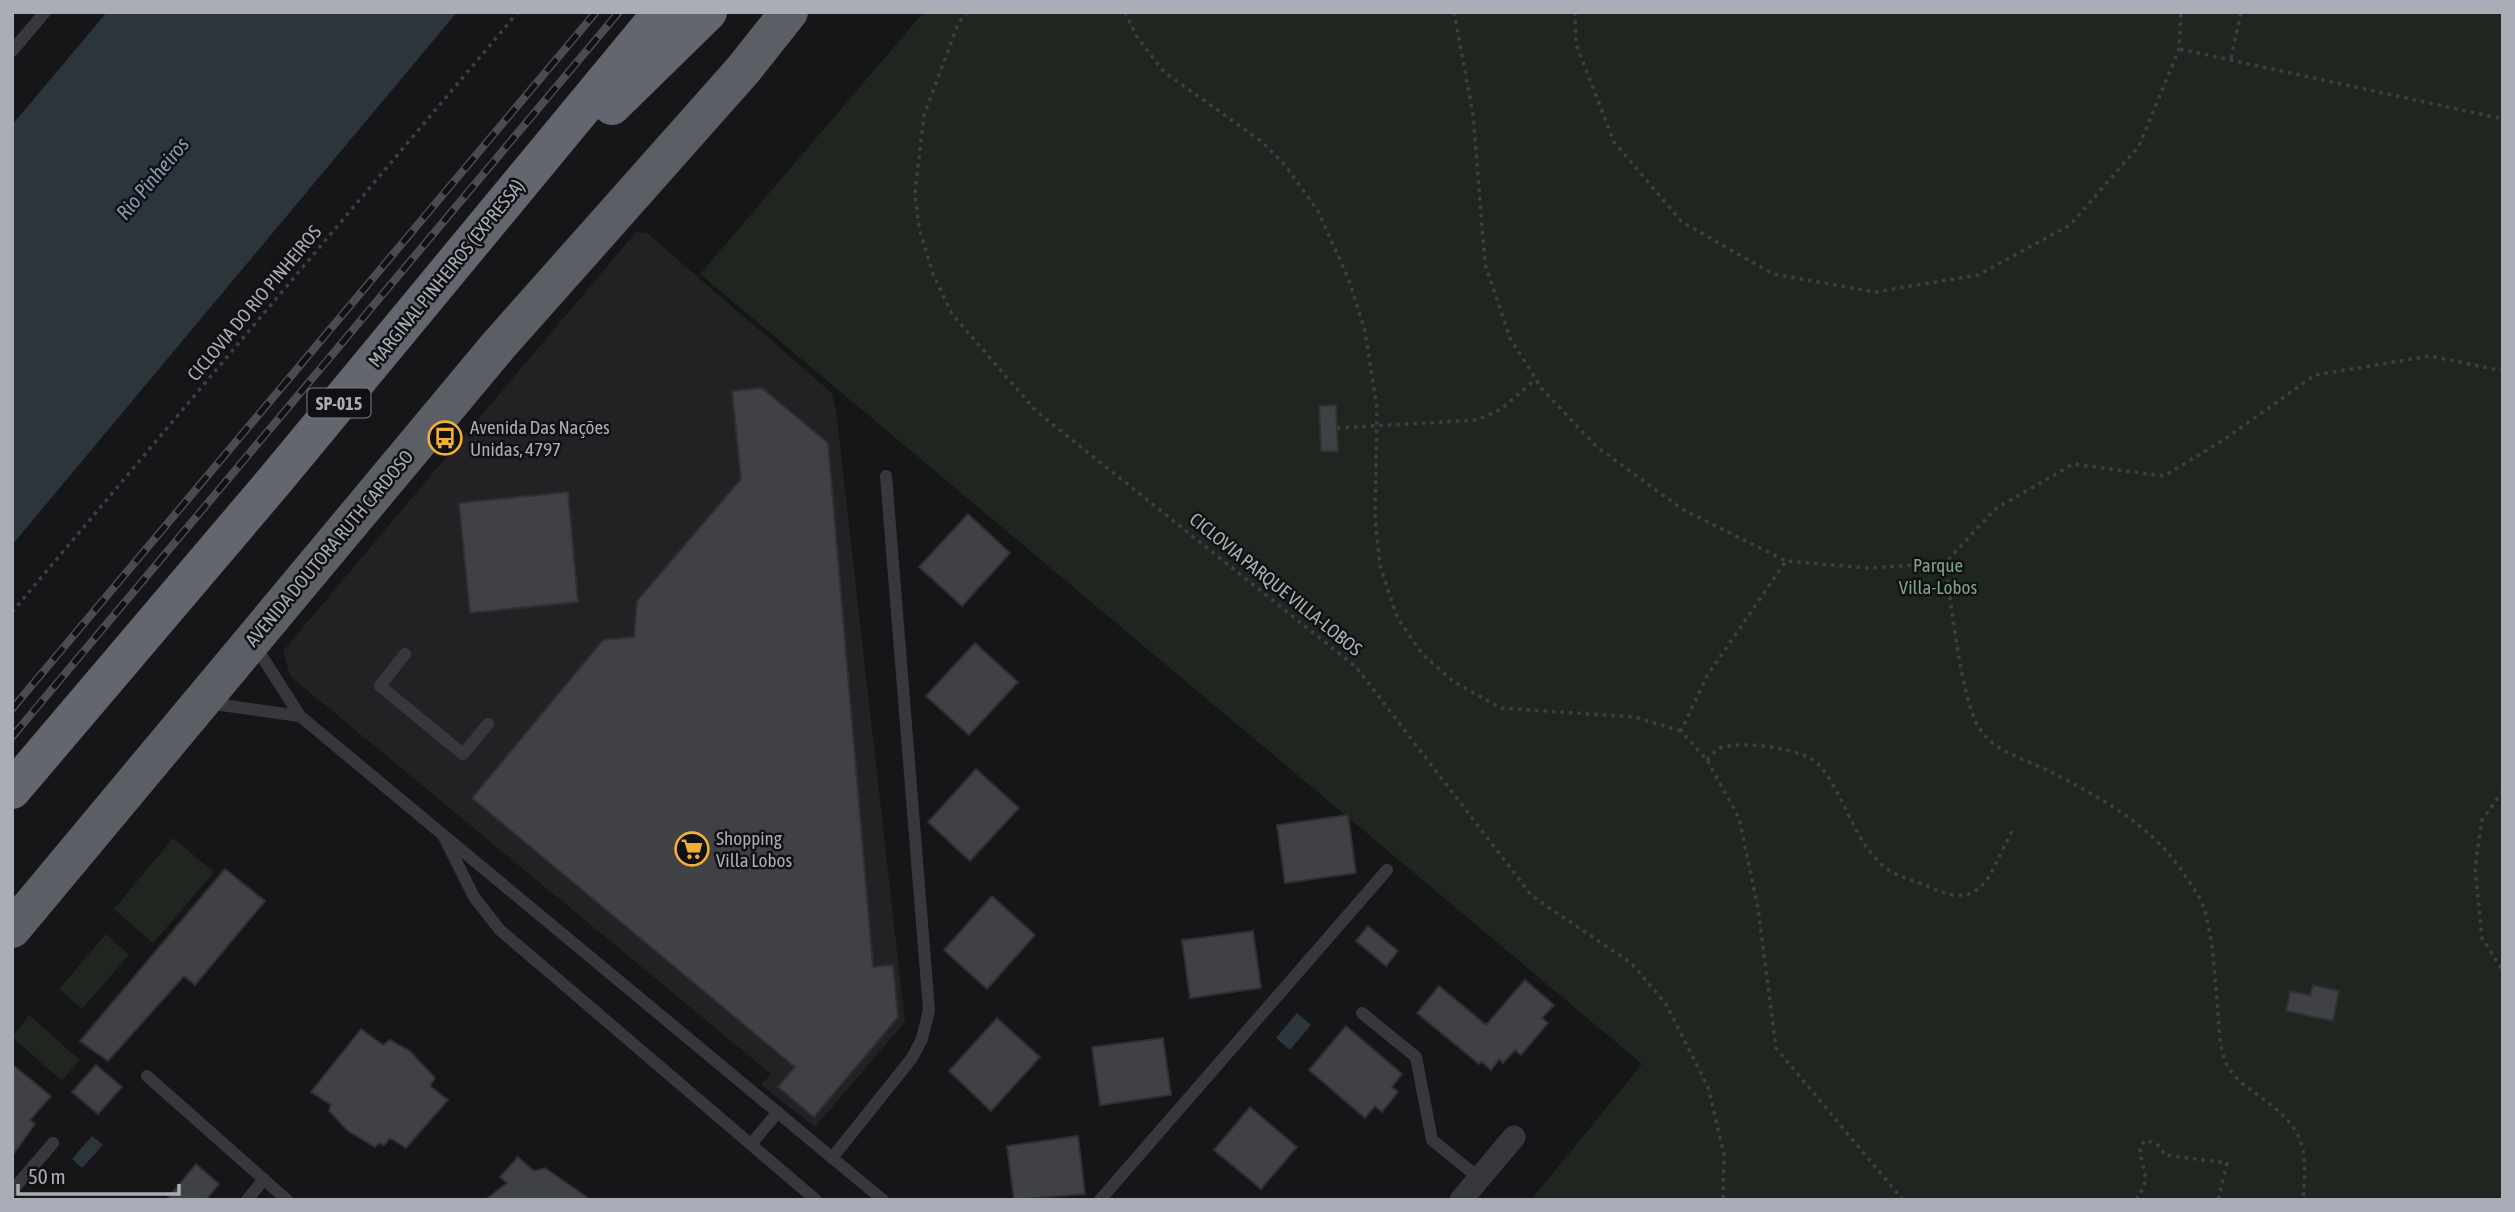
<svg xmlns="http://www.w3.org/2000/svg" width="2515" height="1212" font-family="'Asap Condensed',sans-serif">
<rect width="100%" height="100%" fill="#161618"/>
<path fill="#222225" d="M636 232 647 233 832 393 836 410 905 1022 815 1127 761 1085 771 1074 290 676 283 651Z"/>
<path fill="#1e261f" d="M924 12H2503V1200H1531L1642 1064 700 274Z
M173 838 214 872 153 943 114 909Z
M106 934 129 955 82 1009 59 989Z
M29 1015 80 1060 62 1081 12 1037Z"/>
<path fill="#2c353c" d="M107 12H457L12 545V125Z
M1297 1013 1311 1025 1290 1050 1276 1038Z
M92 1136 103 1145 82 1168 72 1159Z"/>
<path fill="#404145" stroke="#303034" stroke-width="2" d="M762 388 828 443 873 967 893 965 898 1017 814 1117 778 1087 795 1067 472 798 603 640 634 637 637 601 741 479 732 391Z
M1336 405 1338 452 1321 451 1319 406Z
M568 492 578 602 470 613 459 503Z
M968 514 1010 553 962 606 919 567Z
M975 643 1018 682 969 735 926 696Z
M976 769 1019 808 970 861 928 822Z
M1348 815 1356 873 1285 883 1277 825Z
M225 869 265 901 195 985 184 976 108 1061 80 1041Z
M992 896 1035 935 987 989 944 950Z
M1368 926 1398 951 1386 966 1356 941Z
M1253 931 1261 988 1190 998 1182 940Z
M1525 980 1554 1005 1542 1018 1548 1023 1521 1055 1515 1050 1503 1063 1499 1059 1491 1070 1482 1062 1479 1064 1417 1013 1439 986 1486 1025Z
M2313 985 2339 991 2333 1021 2286 1011 2290 991 2310 995Z
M997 1018 1040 1057 991 1111 949 1071Z
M1346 1026 1402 1074 1392 1087 1398 1092 1382 1112 1375 1106 1365 1118 1309 1070Z
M361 1029 383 1045 390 1040 410 1051 435 1078 430 1086 448 1100 406 1148 390 1138 384 1145 379 1143 375 1147 348 1131 329 1111 331 1105 311 1092Z
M1163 1038 1171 1095 1100 1105 1092 1047Z
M12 1064 51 1096 30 1120 35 1124 12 1156Z
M96 1065 122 1087 98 1114 72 1092Z
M1250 1107 1297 1147 1261 1189 1214 1150Z
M1078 1136 1085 1194 1014 1200 1007 1146Z
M518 1157 534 1171 545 1168 591 1200H485L507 1183 500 1177Z
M196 1164 219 1184 206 1200H166Z"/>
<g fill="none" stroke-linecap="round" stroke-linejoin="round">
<path stroke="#3d3f44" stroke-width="3.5" stroke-dasharray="3.5 5" stroke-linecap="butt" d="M967 12 958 24 924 115 915 193 919 228 933 274 952 314 1036 411 1356 667 1532 896 1631 963 1666 1004 1708 1087 1724 1154 1723 1200
M1125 12 1137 37 1164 72 1261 141 1285 165 1318 211 1349 280 1365 331 1377 408 1375 518 1380 566 1397 617 1422 654 1454 682 1501 708 1635 717 1681 731
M1454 12 1473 114 1485 264 1510 338 1542 389 1597 447 1682 509 1786 561
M1575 12 1576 44 1614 142 1682 222 1773 274 1875 292 1978 275 2070 225 2139 146 2179 49 2181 12
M2180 49 2503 119
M2231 58 2241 12
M1337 428 1477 420 1500 410 1536 379
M1945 563C1952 604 1960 696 1979 728 1995 753 2026 759 2051 772 2101 798 2152 825 2184 874 2190 883 2199 895 2203 906 2213 932 2215 982 2218 1011 2219 1028 2219 1047 2226 1063 2231 1075 2245 1086 2255 1093 2303 1127 2308 1142 2303 1200
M12 612 518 12
M1707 760C1712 755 1717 748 1723 747 1745 741 1806 748 1820 766 1846 797 1854 844 1887 869 1898 877 1915 881 1927 886 1984 913 1988 876 2012 831
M2503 791 2482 820 2475 867 2482 938 2503 971
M1903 1200 1776 1048 1758 908 1739 818 1707 760 1681 731 1707 676 1786 561 1868 568 1945 563 1995 509 2073 464 2164 476 2222 441 2315 375 2430 356 2503 371
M2136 1200C2154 1174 2140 1172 2140 1146L2146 1140 2160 1146 2165 1155 2227 1163 2218 1200"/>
<path stroke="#37383d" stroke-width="12" d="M12 51 45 12
M254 644 300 716 883 1200
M405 654 380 686 463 754 488 724
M207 703 300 716
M444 837 474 897 500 930 816 1200
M1362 1013 1416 1057 1432 1140 1479 1178
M147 1076 287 1200
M751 1144 778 1112
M832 1158 912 1058 922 1039 929 1010 886 476
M12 1191 53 1143
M247 1200 264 1179
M1100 1200 1387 870"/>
<path stroke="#37383d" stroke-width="23" d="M1461 1200 1514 1137"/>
<path stroke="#5b5e65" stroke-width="38" d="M12 929 498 346 743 70 789 12"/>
<path stroke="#63666e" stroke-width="38" d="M612 106 708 12
M12 790 276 479 662 12"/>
<defs>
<path id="rail" d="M12 709 596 12
M12 737 619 12"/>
</defs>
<use href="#rail" stroke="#4a4c52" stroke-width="8"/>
<use href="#rail" stroke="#111113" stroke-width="5" stroke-dasharray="16" stroke-linecap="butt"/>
</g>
<defs>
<symbol id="bus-ring" viewBox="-11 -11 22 22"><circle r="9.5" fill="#111113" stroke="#f2b134" stroke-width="1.5"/><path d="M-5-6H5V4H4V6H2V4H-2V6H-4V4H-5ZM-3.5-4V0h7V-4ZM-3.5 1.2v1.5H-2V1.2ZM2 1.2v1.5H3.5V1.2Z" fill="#f2b134"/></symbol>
<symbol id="supermarket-ring" viewBox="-11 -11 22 22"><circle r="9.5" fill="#111113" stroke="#f2b134" stroke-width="1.5"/><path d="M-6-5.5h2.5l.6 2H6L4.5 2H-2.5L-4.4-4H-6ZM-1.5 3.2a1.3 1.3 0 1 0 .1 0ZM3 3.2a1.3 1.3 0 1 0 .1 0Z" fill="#f2b134"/></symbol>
</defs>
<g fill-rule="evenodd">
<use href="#bus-ring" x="426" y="419" width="38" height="38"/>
<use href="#supermarket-ring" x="673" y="830" width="38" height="38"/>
</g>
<g text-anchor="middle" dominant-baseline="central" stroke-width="5" stroke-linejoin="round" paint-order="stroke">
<rect fill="#111113" stroke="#7b7e86" stroke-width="2" x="307.5" y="388.5" width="63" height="29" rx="5"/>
<g font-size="18" font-weight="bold" fill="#a8adb8">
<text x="339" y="403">SP-015</text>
</g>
<g font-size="19" fill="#a8adb8" stroke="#111113">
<text transform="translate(446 273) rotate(-51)">MARGINAL PINHEIROS (EXPRESSA)</text>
<text transform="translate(254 303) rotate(-50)">CICLOVIA DO RIO PINHEIROS</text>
<text transform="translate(329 548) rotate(-50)">AVENIDA DOUTORA RUTH CARDOSO</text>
<text transform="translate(1276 584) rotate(39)">CICLOVIA PARQUE VILLA-LOBOS</text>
</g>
<g font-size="19" fill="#a8adb8" stroke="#111113" text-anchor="start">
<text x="470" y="427">Avenida Das Nações<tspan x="470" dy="22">Unidas, 4797</tspan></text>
<text x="716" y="838">Shopping<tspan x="716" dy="22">Villa Lobos</tspan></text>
</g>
<g font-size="19" fill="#7fa381" stroke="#111113">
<text x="1938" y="565">Parque<tspan x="1938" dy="22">Villa-Lobos</tspan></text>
</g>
<g font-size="21" font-style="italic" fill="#7f9bb3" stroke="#111113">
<text transform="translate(152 178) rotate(-50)">Rio Pinheiros</text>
</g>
</g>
<rect width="2515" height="1212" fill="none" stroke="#a8adb8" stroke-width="28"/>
<path d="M18 1184v10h161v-10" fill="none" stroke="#a8adb8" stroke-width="3.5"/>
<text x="28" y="1184" font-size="21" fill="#a8adb8" stroke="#111113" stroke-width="5" paint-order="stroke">50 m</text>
</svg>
